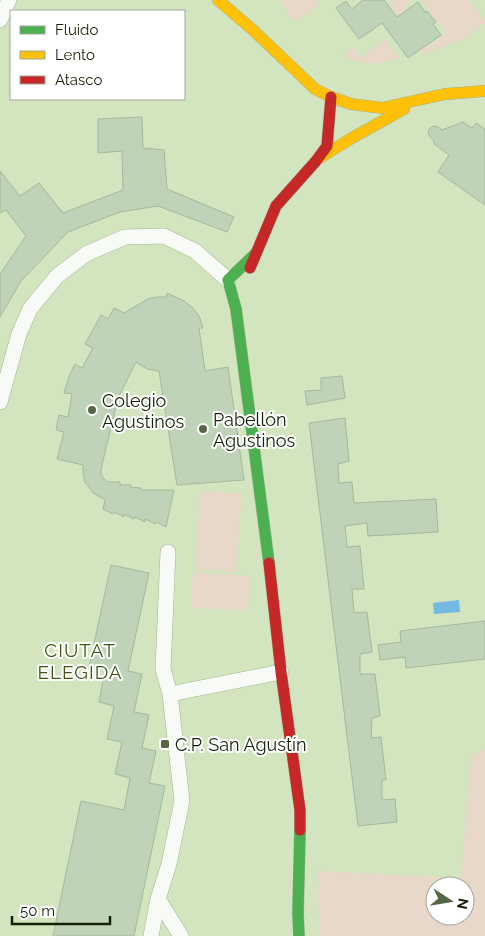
<svg xmlns="http://www.w3.org/2000/svg" width="485" height="936" font-family="Raleway,sans-serif">
<rect width="100%" height="100%" fill="#d2e5bf"/>
<path fill="#e7d8ca" fill-rule="evenodd" d="M279 0H316L319 5 295 22Z
M392 0H412L405 6 409 13 400 20 389 3Z
M421 0H470L485 21V23L462 40 422 54 415 43 424 36 430 44 446 34Z
M385 39 396 55 399 54 402 58C376 64 368 68 343 55L354 47 361 57Z
M200 491 242 494 236 572 195 569Z
M193 572 250 576 248 611 191 608Z
M485 749V936H319L318 871 461 878 471 757ZM435 886H465V916H435Z"/>
<path fill="#74b8e4" d="M459 600 460 612 434 614 433 603Z"/>
<path fill="#bfd3b8" stroke="#a3b89d" d="M363 0H384L397 17 418 2 425 12 427 11 436 22 433 24 441 35 408 58 382 23 359 39 336 8 346 1 352 9Z
M142 117 143 148 164 150 167 189 234 217 227 232 158 206 120 212 68 232 21 281 0 317V274L26 236 6 210 0 213V171L20 196 39 183 63 213 123 190 122 151 98 153V119Z
M463 122 472 128 476 123 485 129V205L438 172 449 155 434 144V141L428 134 429 129 432 127 435 126 438 127 442 130Z
M167 293 184 301 193 308 200 318 203 328H199L205 371 228 367 244 480 177 485 159 371 147 369 136 362 118 398 101 469V474L104 479 108 482H120V485H131L130 487 141 488V490H174L166 527 156 522 155 524 145 519V522L135 517 134 519 124 514V517L114 512 113 514 103 509 105 500 93 493 85 482 83 473V465L57 459 64 432 56 430 59 415 68 417 72 394 64 393 70 374 75 364 82 368 93 348 85 344 101 315 108 319 114 308 124 313 148 299 157 297H166Z
M342 376 345 398 307 405 305 391 321 390V378Z
M345 418 349 461 338 464 339 483 352 482 354 503 436 499 438 532 368 536 367 523 345 526 347 547 360 546 364 589H352L354 613 367 612 372 652 360 654V674H375L380 716 372 718 371 738 381 737 386 780H382V800L395 799 397 822 358 826 309 423Z
M111 565 149 573 128 671 142 674 134 712 149 715 142 748 156 751 149 783 165 786 134 936H53L81 801 124 810 130 778 115 774 122 742 107 739 114 706 99 702 105 670 89 667Z
M485 621V659L406 668 405 657 380 660 378 645 401 642 400 631Z"/>
<g fill="none" stroke-linecap="round" stroke-linejoin="round">
<defs>
<path id="street" d="M0 20 9 0
M0 402 19 334 30 309 57 276 86 254 125 237 164 236 195 251 228 280
M170 694 281 672
M158 899 181 936
M151 936 158 899 169 864 182 801 170 694 163 669 168 552"/>
<path id="fast" d="M255 254 228 280 236 309 269 563
M299 936 298 913 300 830"/>
<path id="slow" d="M218 0 253 30 315 89 331 97 351 104 382 108 445 94 485 91
M318 159 352 138 404 109"/>
<path id="jam" d="M250 268 276 206 316 161 327 146 331 97
M269 563 281 672 300 810V830"/>
</defs>
<use href="#street" stroke="#a4b294" stroke-width="16"/>
<use href="#fast" stroke="#a4b294" stroke-width="12"/>
<use href="#slow" stroke="#a4b294" stroke-width="12"/>
<use href="#jam" stroke="#a4b294" stroke-width="12"/>
<use href="#street" stroke="#f8fbf5" stroke-width="15"/>
<use href="#fast" stroke="#4caf50" stroke-width="11"/>
<use href="#slow" stroke="#ffc107" stroke-width="11"/>
<use href="#jam" stroke="#c62828" stroke-width="11"/>
</g>
<g fill="#576647" stroke="#fff" stroke-width="2">
<circle cx="92" cy="410" r="5"/>
<circle cx="203" cy="429" r="5"/>
<rect x="160" y="739" width="10" height="10" rx="2.5"/>
</g>
<g text-anchor="middle" dominant-baseline="central" stroke-width="4" stroke-linejoin="round" paint-order="stroke">
<g font-size="18" fill="#152106" stroke="#fff" text-anchor="start">
<text x="102" y="400">Colegio<tspan x="102" dy="21">Agustinos</tspan></text>
<text x="213" y="419">Pabellón<tspan x="213" dy="21">Agustinos</tspan></text>
<text x="175" y="744">C.P. San Agustín</text>
</g>
<g font-size="19" letter-spacing="1" fill="#3d5814" stroke="#fff">
<text x="80" y="650">CIUTAT<tspan x="80" dy="22">ELEGIDA</tspan></text>
</g>
</g>
<rect x="10" y="10" width="175" height="90" fill="#ffffff" stroke="#a1a69b"/>
<rect x="20" y="26" width="25" height="8" fill="#4caf50" stroke="#a1a69b"/>
<text x="55" y="35" font-size="15" fill="#152106">Fluido</text>
<rect x="20" y="51" width="25" height="8" fill="#ffc107" stroke="#a1a69b"/>
<text x="55" y="60" font-size="15" fill="#152106">Lento</text>
<rect x="20" y="76" width="25" height="8" fill="#c62828" stroke="#a1a69b"/>
<text x="55" y="85" font-size="15" fill="#152106">Atasco</text>
<g transform="translate(450 901) rotate(102)"><circle r="24" fill="#ffffff" stroke="#a1a69b"/>
<path d="M0-4L9 19L0 12L-9 19Z" fill="#576647"/>
<text y="-8" font-size="14" font-weight="bold" text-anchor="middle" fill="#152106">N</text>
</g>
<path d="M12 916v8h98v-8" fill="none" stroke="#152106" stroke-width="2.5"/>
<text x="20" y="916" font-size="15" fill="#152106" stroke="#ffffff" stroke-width="4" paint-order="stroke">50 m</text>
</svg>
